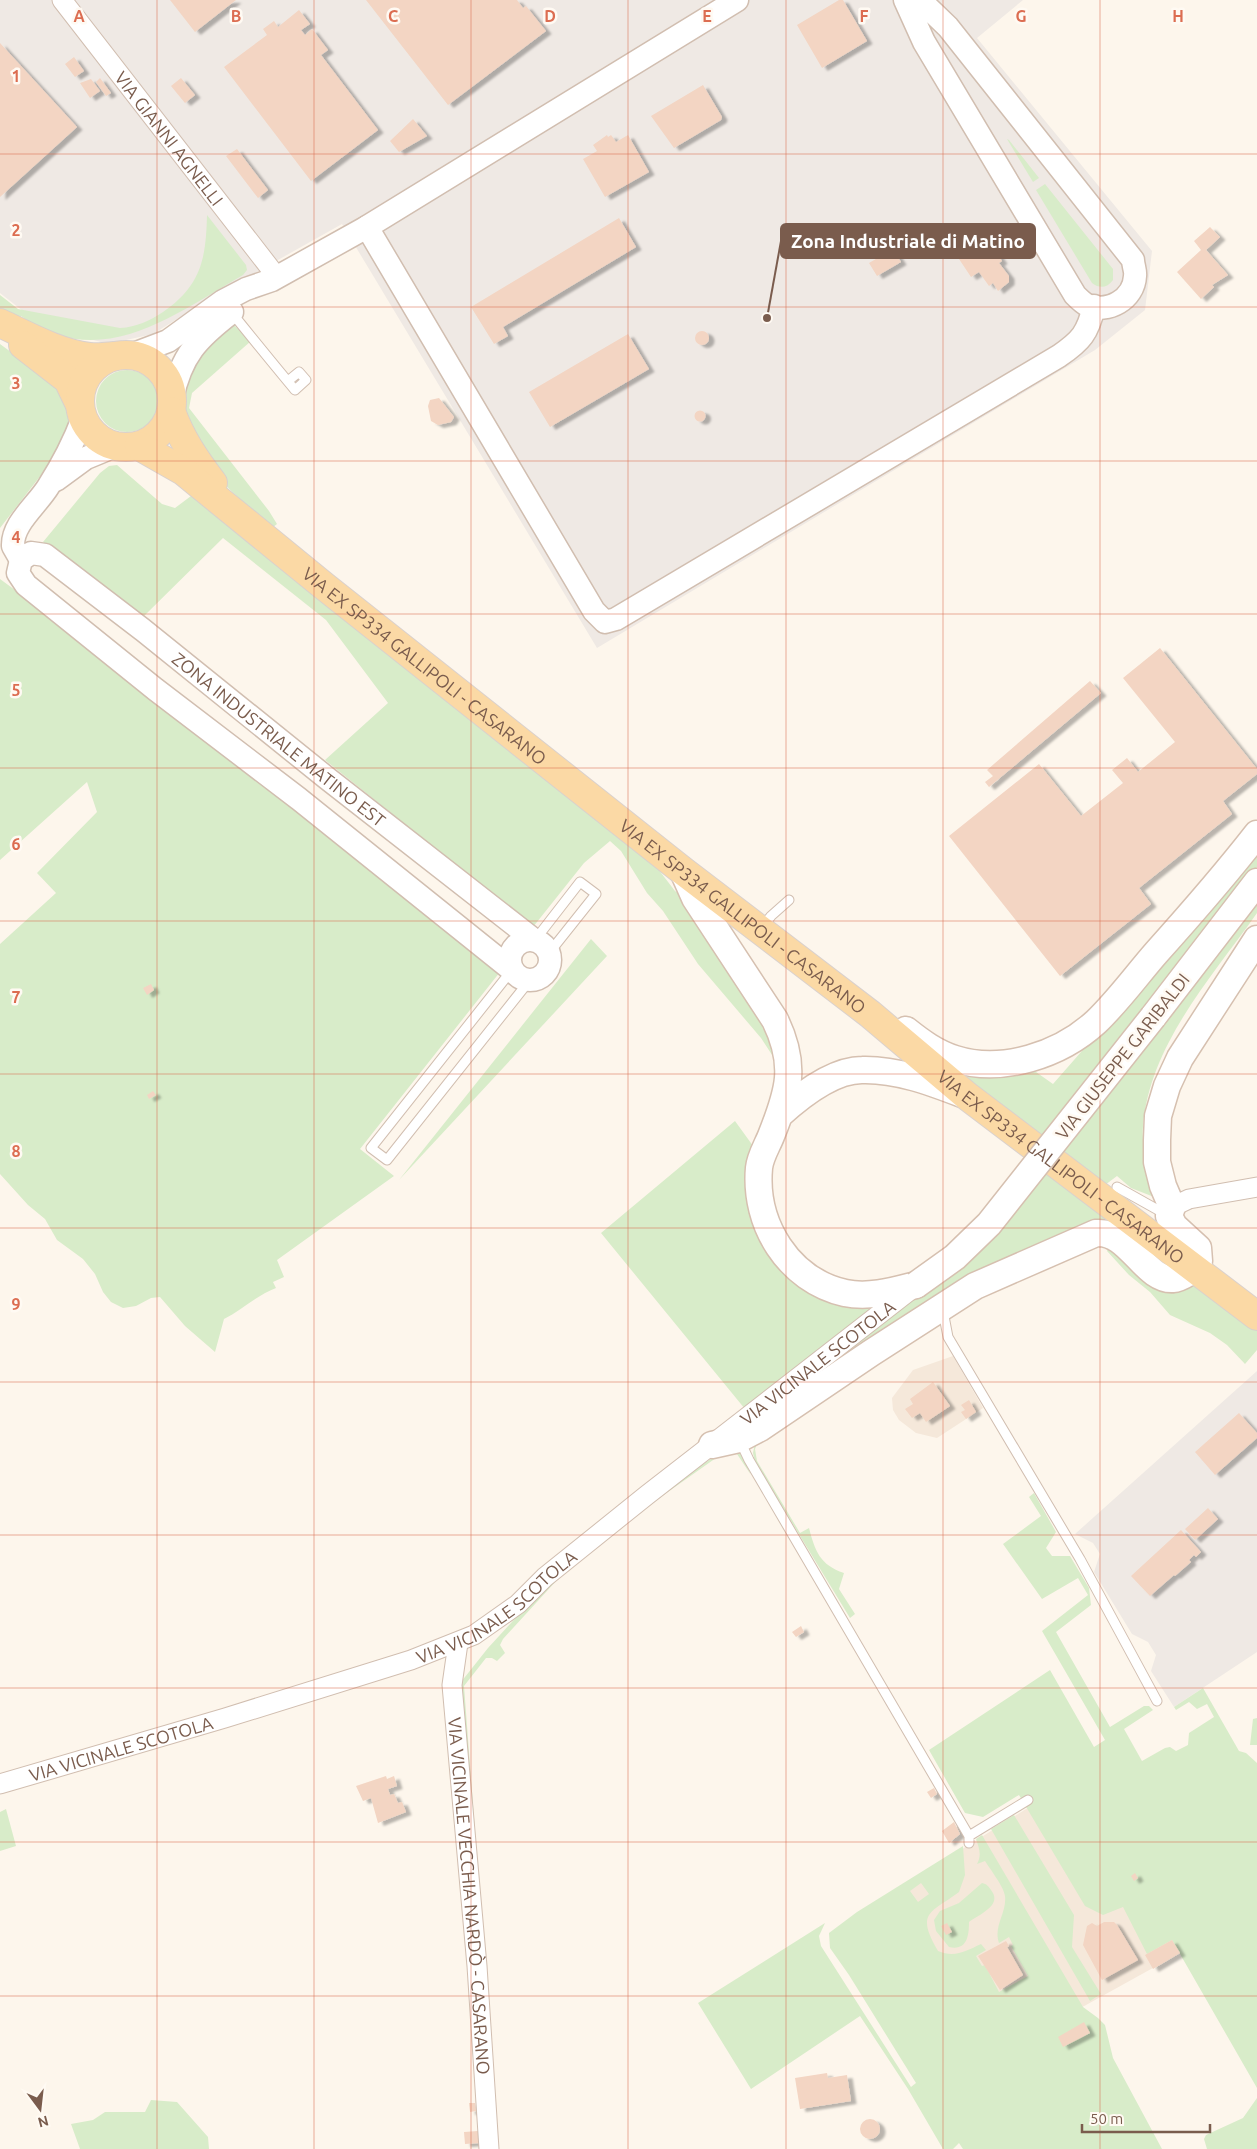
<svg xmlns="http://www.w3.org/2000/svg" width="1257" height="2149" font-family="Ubuntu,sans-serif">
<defs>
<filter id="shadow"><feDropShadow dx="5.5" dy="3" stdDeviation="1" flood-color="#0004"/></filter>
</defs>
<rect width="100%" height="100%" fill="#fdf6ec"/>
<path fill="#f5e8da" d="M953 1356 983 1408 937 1438 916 1433 899 1420 893 1410 892 1398 913 1370Z
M1080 1775 1180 1953 1077 2010 971 2016 899 1889Z"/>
<path fill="#efe9e4" d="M0 0H1023L977 38 1152 251 1145 310 1095 350 597 648 342 224 212 297 153 334 108 344 42 326 0 293Z
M1257 1371V1652L1174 1707 1151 1671 1156 1655 1148 1642 1132 1634 1094 1572 1100 1554 1093 1543 1075 1534Z"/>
<path fill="#d8ecc9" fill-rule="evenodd" d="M1007 139 1009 140 1039 178 1033 182Z
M1045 184 1113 269V280C1107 288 1100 289 1092 283L1036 190Z
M207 215 246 265 247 270 243 275C172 316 100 373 21 316L17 322 0 310V295L18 309 120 328C137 327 149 321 163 312 201 286 206 259 207 215Z
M234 325 251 341 192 393 189 408 269 511 277 524 272 528C247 505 219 483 200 454 186 431 176 386 190 362 199 346 220 335 234 325Z
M0 344 72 397 73 421 62 448 0 528Z
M96 401a31 31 0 1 1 62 0a31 31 0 1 1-62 0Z
M117 465 162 504 175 508 191 496 231 525 655 865 675 891 691 902 775 1033 776 1061 761 1038 698 964 663 911 647 893 621 851 610 841 584 863 533 927 325 760 388 703 326 620 223 538 144 616 43 542 100 473 109 466Z
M0 579 34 604 500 972 360 1149 394 1176 277 1260 284 1277 273 1282 276 1288C257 1295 242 1310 224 1319L215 1352 185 1326 160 1297 151 1298 136 1306 123 1308 111 1302 103 1292 95 1274 83 1259 57 1240 45 1219 28 1205 0 1174V944L56 893 37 873 97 812 87 782 0 860Z
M1257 851V867L1245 884 1047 1140 948 1065 1036 1072 1053 1084Z
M1257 895V913C1212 977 1150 1044 1143 1126 1141 1151 1150 1173 1154 1197L1131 1188 1117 1176 1105 1185 1060 1151Z
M591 939 607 956 399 1180Z
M735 1121 756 1150 764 1239 881 1303 745 1409 601 1233Z
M1045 1171 1110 1220 1022 1257 743 1429 956 1267Z
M1111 1241 1167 1292 1172 1293 1188 1283 1198 1285 1257 1330V1350L1245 1364 1227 1345 1210 1333 1170 1315 1150 1292 1129 1275 1107 1251Z
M755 1443 757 1444 755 1449 757 1461 800 1533 809 1528C815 1551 820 1565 844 1573L839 1589 855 1614 850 1618 755 1462 753 1453Z
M738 1448 751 1475 735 1451 723 1453 665 1494 569 1567 503 1639 500 1645 505 1653 497 1661 492 1658H486L464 1686 481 1910 463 1732 461 1682 488 1648 546 1585 667 1487 725 1450Z
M1034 1493 1056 1532 1046 1548 1052 1556H1070L1089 1588 1091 1605 1056 1632 1110 1727 1144 1706H1149L1153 1710 1124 1729 1142 1761 1165 1748 1170 1747 1176 1751 1188 1745 1189 1733 1214 1717 1207 1704 1197 1709 1189 1702 1176 1710 1174 1707 1203 1688 1239 1751 1246 1753 1257 1763V2088L1172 1940 1147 1954 1123 1907 1103 1915 1085 1906 1019 1795 983 1817 965 1813 929 1750 1050 1670 1094 1747 1105 1740 1042 1631 1088 1595 1078 1578 1042 1599 1003 1544 1041 1516 1029 1497Z
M1257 1718V1745H1250L1253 1719Z
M6 1809 16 1846 0 1851V1812Z
M1014 1815 1074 1915 1072 1947 1101 1994 1090 2001 991 1829Z
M982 1835 1083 2007 1098 2018 1105 2025 1113 2058 1162 2149H963L959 2143 953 2149H943L908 2089 860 2016 751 2089 698 2003 825 1923 819 1936 821 1946 911 2087 916 2083 849 1975 830 1948 829 1933 857 1912 963 1846 965 1875 959 1892C931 1913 915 1912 938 1951 955 1958 966 1951 981 1944L986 1950 976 1956 982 1966 985 1965 999 1992 1028 1976 1011 1946 1013 1945 1009 1937 999 1943C993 1926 1007 1913 1005 1896 1004 1887 990 1869 985 1861L977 1864C982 1855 979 1848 976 1839ZM921 1883 929 1894 918 1902 910 1891Z
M982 1883C987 1884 988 1886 991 1890 1003 1905 980 1914 969 1922 969 1936 967 1951 949 1947L936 1931 934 1920 940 1911 959 1903Z
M1257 2098V2149H1207L1204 2139 1206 2135 1243 2118Z
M151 2100 177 2102 208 2137 209 2149H80L71 2124 93 2120 105 2112H145Z"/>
<path fill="#f3d5c3" filter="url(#shadow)" d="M170 0H236L195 32Z
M366 0H517L523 8 526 6 546 31 448 105Z
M839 0H843L867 41 822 68 797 25Z
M299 10 310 24 301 30 305 35 312 29 328 50 321 55 378 130 311 181 224 67 267 35 263 29 274 21 278 27Z
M0 43 77 127 0 197Z
M74 57 84 71 75 77 65 64Z
M100 78 111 93 106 96 96 82Z
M181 78 195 95 185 103 171 86Z
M91 79 100 91 90 98 80 83Z
M703 85 722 117 721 120 674 148 651 116Z
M413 119 427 136 399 152 390 141Z
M607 135 608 137 611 135 616 142 628 135 649 172 605 197 583 159 597 151 593 145Z
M237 149 268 190 258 198 226 156Z
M619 218 636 247 503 327 508 336 494 344 471 307Z
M1210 227 1220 237 1206 250 1228 275 1212 285 1214 287 1201 299 1177 272 1201 250 1194 241Z
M984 234 1002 261 999 263 1009 276V282L998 291 993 283 989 286 979 272 971 277 955 253Z
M893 249 901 262 877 276 869 263Z
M695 338a7 7 0 1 1 14 0a7 7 0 1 1-14 0Z
M628 334 649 369 550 427 529 392Z
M439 398 454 417 451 422 438 425 431 421 428 406 430 400Z
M694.5 416a5.5 5.5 0 1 1 11 0a5.5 5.5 0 1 1-11 0Z
M1160 648 1257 769V774L1223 801 1232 814 1139 888 1151 904 1060 976 949 836 1039 764 1081 816 1123 783 1112 770 1127 758 1138 772 1175 742 1123 678Z
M1090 681 1101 693 989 787 985 782 993 776 987 770Z
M151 984 154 990 147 995 143 988Z
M153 1091 156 1095 149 1099 147 1095Z
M933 1382 950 1406 926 1422 920 1413 912 1418 905 1409 913 1404 910 1399Z
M969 1400 976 1412 966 1419 961 1412 965 1410 961 1405Z
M1239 1413 1257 1433V1438L1215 1475 1195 1452Z
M1208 1508 1218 1519 1195 1540 1185 1529Z
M1181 1530 1201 1552 1196 1557 1194 1555 1189 1560 1191 1562 1175 1576 1174 1575 1150 1596 1131 1576Z
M801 1626 804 1632 796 1637 792 1632Z
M386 1776 387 1779 394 1776 397 1786 388 1789 390 1795 394 1794 398 1803 402 1802 406 1812 378 1823 371 1798 363 1801 356 1786Z
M934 1788 937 1794 931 1798 927 1792Z
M954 1822 960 1834 949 1843 942 1831Z
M1135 1873 1138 1878 1134 1881 1131 1876Z
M1104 1922H1114L1117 1925 1138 1960 1102 1980 1083 1945 1087 1926 1092 1923 1097 1926Z
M947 1923 952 1932 946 1935 941 1926Z
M1172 1940 1180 1953 1153 1969 1145 1955Z
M1006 1941 1009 1946 1007 1947 1023 1975 1000 1990 978 1956Z
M1084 2022 1090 2033 1063 2047 1058 2037Z
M827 2073 828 2078 847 2075 851 2101 800 2109 795 2078Z
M469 2103H475L476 2111 470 2112Z
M860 2129a10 10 0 1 1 20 0a10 10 0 1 1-20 0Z
M478 2131 479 2143 465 2144 464 2132Z"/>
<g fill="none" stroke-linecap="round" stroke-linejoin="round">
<defs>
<path id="service" d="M232 313C253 339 274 365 295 390L306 380 299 372 288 381
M762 928 771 916 789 900
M535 940 580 882 596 894 549 953
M512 970 371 1148 387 1160 530 980
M1117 1187 1167 1215
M943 1311 948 1337 1080 1559 1157 1701
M740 1441 749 1460 969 1836V1843
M969 1836 1028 1800"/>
<g id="minor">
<path id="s1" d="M62 0 277 277"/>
<path d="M1172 1207 1189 1199 1257 1187"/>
<path id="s2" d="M458 1643 452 1685 477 1966 489 2149"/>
<path id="s3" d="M0 1784 225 1718 411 1660 474 1635 518 1604 545 1577 647 1495 913 1288"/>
</g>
<g id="tertiary">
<path d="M905 0 924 42 1075 295C1078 298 1083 303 1087 305 1108 314 1134 299 1135 276 1136 272 1133 265 1133 260L948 27 920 0"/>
<path d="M367 227 594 611 605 622 616 619 1059 356C1081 341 1088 333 1094 306"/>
<path d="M131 355 168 341 223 301 246 289 272 280 367 227 737 0"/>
<path d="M172 399C181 355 198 338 232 312"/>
<path d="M56 480 86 458 115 446"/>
<path d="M21 560 13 546C12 524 36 506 48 487 62 465 74 442 83 418"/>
<circle cx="530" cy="960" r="20"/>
<path id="s4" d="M512 970 299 799 155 689 26 585 18 573 21 560 31 553 45 555 143 630 328 779 534 940"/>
</g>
<path id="secondary" d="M683 871 695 898 775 1020C797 1065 789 1091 771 1136 767 1146 760 1157 759 1168 754 1224 788 1280 845 1293 869 1298 893 1291 916 1285
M1153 1017 1257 882
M906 1030C921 1042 936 1053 955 1059 1002 1074 1060 1055 1096 1022 1118 1001 1136 976 1156 953 1191 914 1225 875 1257 834
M779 1115C800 1096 833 1070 862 1070 896 1069 931 1082 962 1094
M712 1445 739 1439 760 1428 871 1353 975 1286 1096 1233C1129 1230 1145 1282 1174 1279 1180 1279 1189 1272 1195 1269L1199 1261 1198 1248 1174 1226 1169 1216 1172 1207 1163 1186 1157 1162V1140L1158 1116 1167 1086 1180 1058 1257 939"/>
<g id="primary">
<path d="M0 323C28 336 58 353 89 357 98 358 108 356 116 356"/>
<path d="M23 345 68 380 80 405"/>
<circle cx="126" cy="401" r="46"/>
<path d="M171 411C181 439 195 459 213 483"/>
<path id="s5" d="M139 446 183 471 324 586 683 871 870 1014 967 1096 1257 1316"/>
</g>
</defs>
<use href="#service" stroke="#d1beb0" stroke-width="11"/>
<use href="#minor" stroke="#d1beb0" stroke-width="21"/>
<use href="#tertiary" stroke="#d1beb0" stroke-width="25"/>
<use href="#secondary" stroke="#d6c0b0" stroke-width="29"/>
<use href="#primary" stroke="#dad1cd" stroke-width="30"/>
<use href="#service" stroke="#fff" stroke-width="9"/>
<use href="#minor" stroke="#fff" stroke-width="19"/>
<use href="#tertiary" stroke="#fff" stroke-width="22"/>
<use href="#secondary" stroke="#fff" stroke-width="26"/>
<use href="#primary" stroke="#fbd9a5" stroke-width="28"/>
<defs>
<path id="secondary-bridge" d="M916 1285 955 1257 989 1224 1153 1017"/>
</defs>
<use href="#secondary-bridge" stroke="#d6c0b0" stroke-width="29" stroke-linecap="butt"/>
<use href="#secondary-bridge" stroke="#fff" stroke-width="26"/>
</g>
<path fill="none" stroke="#dc6d51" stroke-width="1" stroke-opacity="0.55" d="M157 0V2149M314 0V2149M471 0V2149M628 0V2149M786 0V2149M943 0V2149M1100 0V2149M0 154H1257M0 307H1257M0 461H1257M0 614H1257M0 768H1257M0 921H1257M0 1074H1257M0 1228H1257M0 1382H1257M0 1535H1257M0 1688H1257M0 1842H1257M0 1996H1257"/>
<g text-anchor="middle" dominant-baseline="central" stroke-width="5" stroke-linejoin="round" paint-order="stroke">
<g font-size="18" fill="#7a5c4d" stroke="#fffaf3">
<text stroke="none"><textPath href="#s1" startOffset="175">VIA GIANNI AGNELLI</textPath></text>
<text stroke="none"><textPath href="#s5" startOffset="361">VIA EX SP334 GALLIPOLI - CASARANO</textPath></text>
<text stroke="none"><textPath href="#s4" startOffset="972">ZONA INDUSTRIALE MATINO EST</textPath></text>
<text stroke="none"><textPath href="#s5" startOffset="766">VIA EX SP334 GALLIPOLI - CASARANO</textPath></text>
<text transform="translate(1122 1056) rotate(-52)">VIA GIUSEPPE GARIBALDI</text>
<text stroke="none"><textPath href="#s5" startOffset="1171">VIA EX SP334 GALLIPOLI - CASARANO</textPath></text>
<text stroke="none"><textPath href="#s3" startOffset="936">VIA VICINALE SCOTOLA</textPath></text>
<text stroke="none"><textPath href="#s3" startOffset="531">VIA VICINALE SCOTOLA</textPath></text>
<text stroke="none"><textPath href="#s3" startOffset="126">VIA VICINALE SCOTOLA</textPath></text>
<text stroke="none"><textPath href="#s2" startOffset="254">VIA VICINALE VECCHIA NARDÒ - CASARANO</textPath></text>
</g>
</g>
<g font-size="16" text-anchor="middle" font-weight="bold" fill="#dc6d51" stroke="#fffaf3" stroke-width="5" stroke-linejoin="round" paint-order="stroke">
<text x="79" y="22">A</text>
<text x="236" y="22">B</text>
<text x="393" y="22">C</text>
<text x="550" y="22">D</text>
<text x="707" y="22">E</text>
<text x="864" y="22">F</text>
<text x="1021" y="22">G</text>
<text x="1178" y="22">H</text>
<text x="16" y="82">1</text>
<text x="16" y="236">2</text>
<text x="16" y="389">3</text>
<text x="16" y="543">4</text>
<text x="16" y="696">5</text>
<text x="16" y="850">6</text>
<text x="16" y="1003">7</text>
<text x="16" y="1157">8</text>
<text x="16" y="1310">9</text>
</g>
<path fill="none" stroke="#7a5c4d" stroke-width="2" d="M767 318L781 241"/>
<circle fill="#7a5c4d" stroke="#fffaf3" stroke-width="2" cx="767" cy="318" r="5"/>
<rect fill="#7a5c4d" stroke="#7a5c4d" stroke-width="2" x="781" y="224" width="254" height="34" rx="5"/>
<g font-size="19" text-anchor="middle" font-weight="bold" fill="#fff">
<text x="908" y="248">Zona Industriale di Matino</text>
</g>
<g transform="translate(40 2109) rotate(165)" stroke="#fffaf3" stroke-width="4" paint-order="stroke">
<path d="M0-4L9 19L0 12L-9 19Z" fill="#7a5c4d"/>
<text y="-8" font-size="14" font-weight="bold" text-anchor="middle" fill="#7a5c4d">N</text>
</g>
<path d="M1082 2124v8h128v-8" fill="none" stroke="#7a5c4d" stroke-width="2.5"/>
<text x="1090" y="2124" font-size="15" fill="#7a5c4d" stroke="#fffaf3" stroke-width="4" paint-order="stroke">50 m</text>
</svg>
